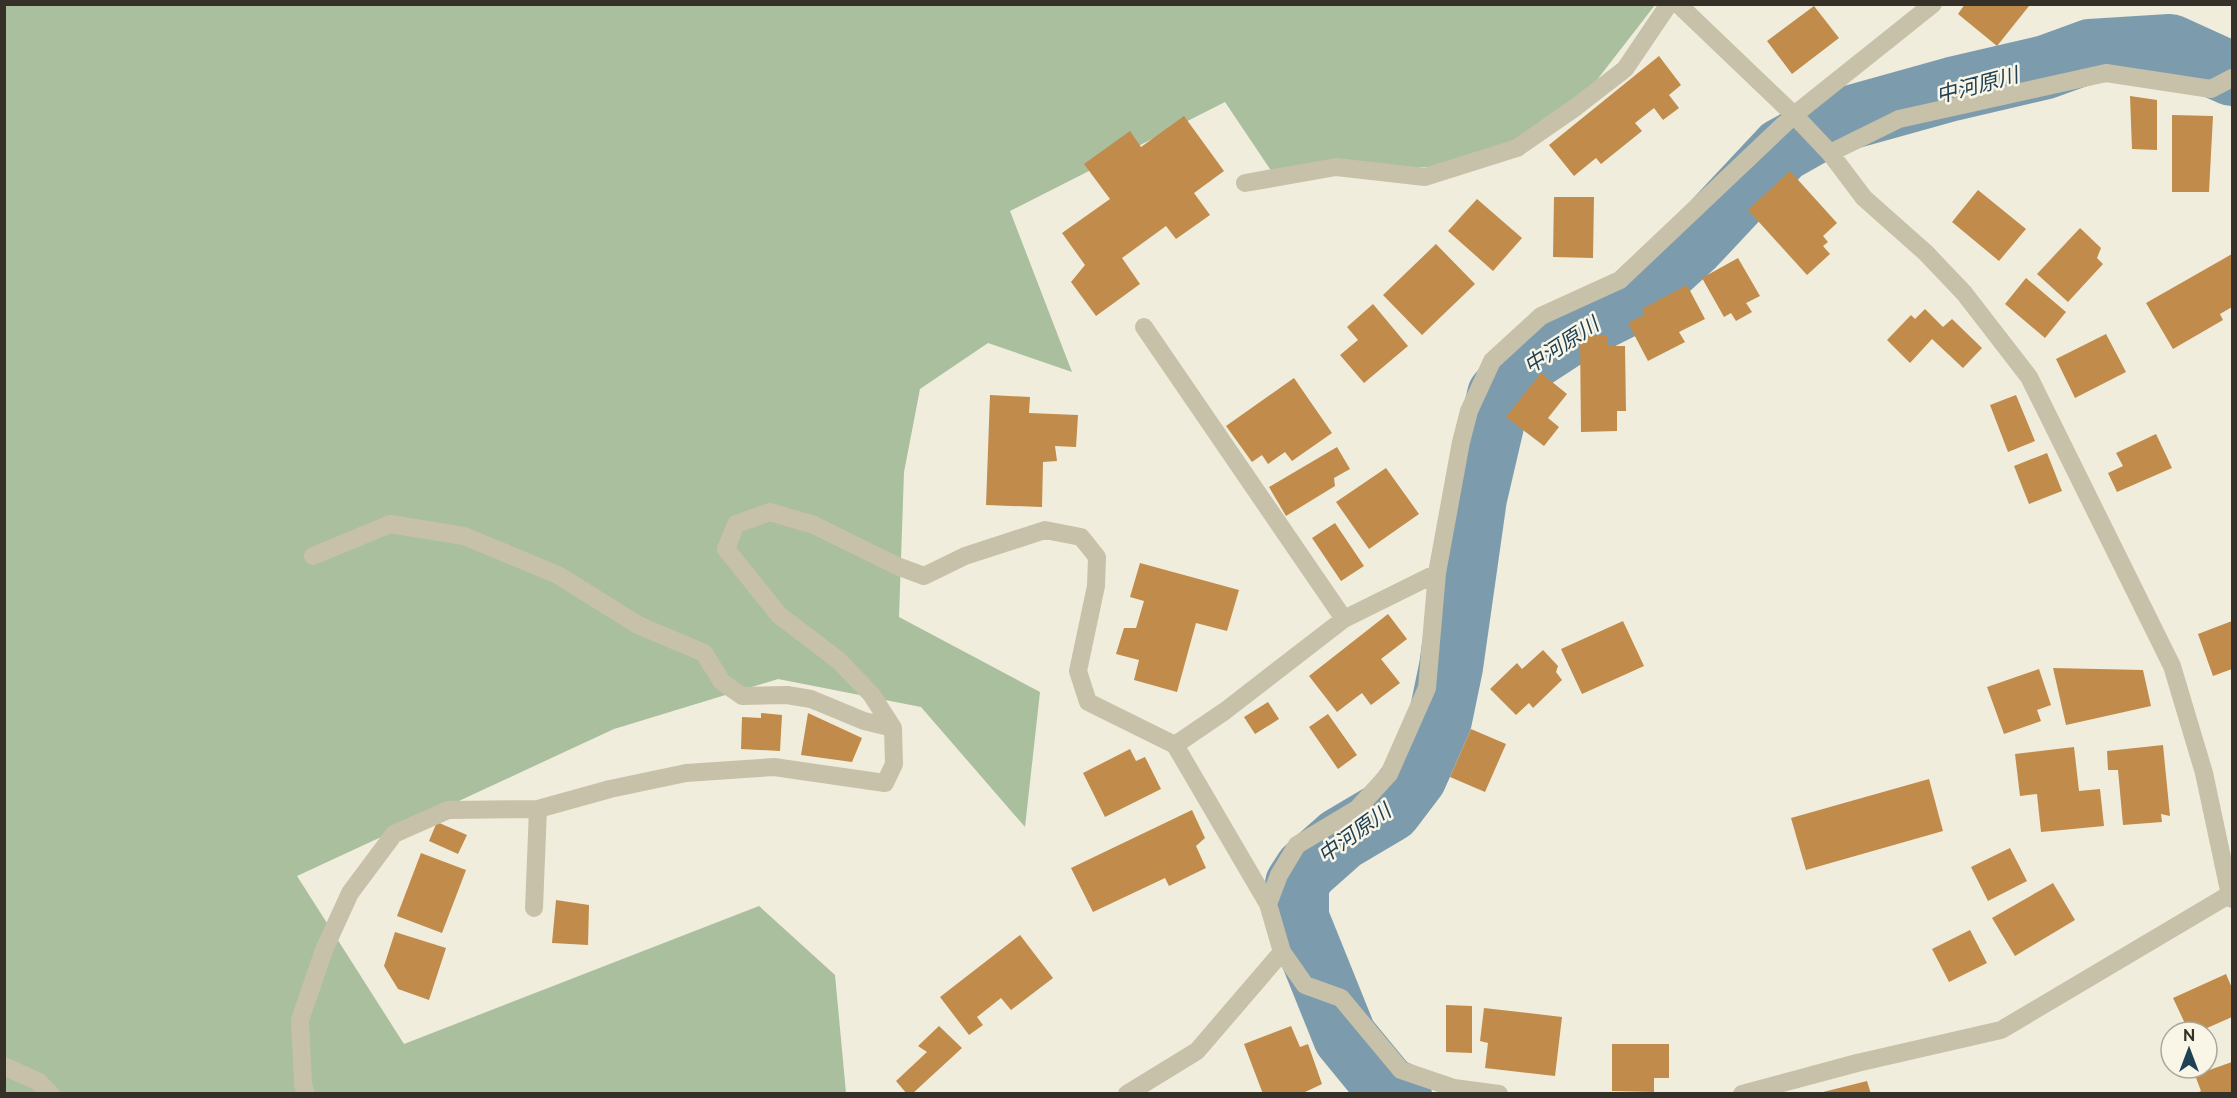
<svg xmlns="http://www.w3.org/2000/svg" width="2237" height="1098" font-family="Raleway,'Noto Sans JP',sans-serif">
<rect width="100%" height="100%" fill="#f1eddc"/>
<path fill="#a9bf9d" d="M5 5H1655L1576 107 1468 164 1276 178 1225 102 1010 211 1072 372 988 343 920 389 904 472 899 617 1040 692 1025 827 921 707 778 679 614 729 297 876 404 1044 759 906 835 975 846 1093 5 1094Z"/>
<g fill="none" stroke-linecap="round" stroke-linejoin="round">
<path stroke="#7c9cad" stroke-width="64" d="M1400 1094 1387 1088 1345 1037 1297 918V884L1306 870 1341 839 1390 810 1415 777 1440 720 1451 667 1475 498 1499 395 1526 362 1572 332 1628 304 1694 244 1782 150 1830 123 1952 89 2046 67 2090 51 2170 46 2232 74"/>
</g>
<path fill="#c08b4b" d="M1965 4H2027L2029 6 1997 46 1958 14Z
M1814 6 1839 38 1792 74 1767 41Z
M1659 56 1681 85 1669 95 1679 108 1663 120 1654 108 1635 123 1642 131 1601 164 1596 158 1574 176 1549 145Z
M2130 96 2157 100V150L2132 149Z
M2172 115 2213 116 2209 192H2172Z
M1184 116 1224 171 1194 193 1210 215 1176 239 1166 226 1122 258 1140 284 1096 316 1071 282 1085 265 1062 233 1110 199 1084 164 1130 131 1141 147Z
M1790 171 1837 223 1823 236 1828 242 1823 246 1830 254 1807 275 1748 210Z
M1978 190 2026 229 1999 261 1952 222Z
M1554 197H1594L1593 258 1553 257Z
M1477 199 1522 238 1493 271 1448 231Z
M2080 228 2101 248 2097 258 2103 264 2068 302 2037 274Z
M1436 244 1475 284 1422 335 1383 295Z
M2232 254V307L2220 314 2223 320 2173 349 2146 303Z
M1738 258 1760 296 1746 303 1752 312 1736 321 1731 313 1724 317 1702 278Z
M2026 278 2066 312 2045 338 2005 304Z
M1687 285 1705 319 1679 332 1685 342 1648 361 1628 323 1645 314 1642 309Z
M1373 304 1408 346 1364 383 1340 355 1358 340 1347 327Z
M1925 309 1943 327 1952 319 1982 348 1963 368 1932 339 1910 363 1887 340 1911 315 1915 319Z
M2106 334 2126 372 2075 398 2056 359Z
M1580 336H1607V346H1625L1626 411H1617V431L1581 432Z
M1541 373 1567 394 1548 418 1559 427 1544 446 1506 417Z
M1294 378 1332 433 1292 461 1285 452 1268 464 1262 455 1252 462 1226 426Z
M990 395 1030 397 1029 413 1078 415 1076 447 1055 446 1057 461 1043 462 1042 507 986 505Z
M2016 395 2035 441 2008 452 1990 405Z
M2156 434 2172 468 2117 492 2108 473 2123 466 2116 453Z
M1337 447 1350 469 1334 478 1335 486 1286 516 1269 487Z
M2047 453 2062 491 2029 504 2014 466Z
M1386 468 1419 514 1369 549 1336 502Z
M1335 523 1364 566 1341 581 1312 538Z
M1140 563 1239 590 1227 631 1196 623 1177 692 1134 680 1139 660 1116 654 1124 628H1136L1144 601 1130 597Z
M1388 614 1407 639 1381 659 1400 683 1371 705 1362 693 1337 712 1309 676Z
M1623 621 1644 666 1582 694 1561 649Z
M2232 621V669L2213 676 2198 634Z
M1543 650 1558 666 1556 672 1562 680 1533 708 1529 703 1516 715 1490 689 1517 663 1522 669Z
M2053 668 2143 670 2151 706 2066 725Z
M2039 669 2051 705 2037 710 2041 721 2004 734 1987 687Z
M1268 702 1279 719 1255 734 1244 717Z
M761 713 782 715 780 751 741 749 742 717 761 718Z
M808 713 862 738 852 762 801 755Z
M1328 714 1357 755 1338 769 1309 727Z
M1471 729 1506 744 1485 792 1450 777Z
M2163 745 2170 816 2161 814 2162 822 2123 825 2118 770H2108L2107 751Z
M2074 747 2079 791 2100 789 2104 826 2041 832 2037 794 2020 796 2015 754Z
M1130 749 1136 761 1145 757 1161 789 1105 817 1083 773Z
M1929 779 1943 831 1806 870 1791 818Z
M1192 810 1205 838 1196 846 1206 868 1169 886 1165 878 1093 912 1071 868Z
M437 822 467 835 458 854 429 841Z
M2010 848 2027 881 1988 901 1971 867Z
M421 853 466 870 442 933 397 916Z
M2053 883 2075 920 2015 956 1992 918Z
M556 900 589 905 588 945 552 943Z
M1970 930 1987 963 1949 982 1932 949Z
M395 932 446 948 429 1000 398 989 384 966Z
M1020 935 1053 978 1011 1010 1001 998 977 1017 983 1025 969 1035 940 997Z
M2226 974 2232 988V1017L2198 1032H2189L2173 998Z
M1446 1005 1472 1006V1053L1446 1052Z
M1484 1008 1562 1017 1555 1076 1485 1068 1488 1043 1480 1041Z
M939 1026 962 1048 912 1094H907L896 1081 927 1052 918 1046Z
M1291 1026 1300 1047 1308 1044 1322 1084 1301 1094H1263L1244 1044Z
M1612 1044H1669V1078H1654V1092L1612 1091Z
M2232 1062V1094H2195L2201 1091 2195 1075Z
M1867 1081 1871 1094H1819V1093Z"/>
<g fill="none" stroke-linecap="round" stroke-linejoin="round">
<path stroke="#c8c1a9" stroke-width="18" d="M1678 4 1794 115 1830 153 1864 198 1926 253 1964 293 2029 377 2172 666 2204 773 2230 895 2232 899
M1830 153 1899 119 2106 73 2211 89 2232 78
M1245 183 1336 167 1425 177 1517 148 1576 107 1625 69 1669 4
M1144 327 1344 619
M313 556 390 524 464 536 558 575 638 625 704 653 722 682 742 696 787 695 811 699 864 721 893 728
M1175 745 1268 904
M534 908 538 809
M4 1066 39 1082 51 1094
M306 1094 303 1084 300 1020 324 950 350 893 394 834 448 810 538 809 610 789 686 773 774 767 885 783 894 764 893 728 871 694 838 660 779 615 726 549 736 524 770 512 814 525 897 566 924 576 965 556 1045 530 1081 537 1097 557 1096 586 1078 671 1088 702 1175 745 1225 711 1344 619 1437 573
M1127 1094 1197 1051 1282 952
M1499 1094 1454 1088 1401 1070 1341 998 1305 985 1282 952 1268 904 1279 875 1297 845 1357 809 1389 774 1427 688 1437 573 1461 442 1469 411 1492 361 1541 316 1620 280 1794 115 1933 4
M1742 1094 1857 1063 2001 1030 2232 893"/>
</g>
<g text-anchor="middle" dominant-baseline="central" stroke-width="5" stroke-linejoin="round" paint-order="stroke">
<g font-size="21" font-style="italic" fill="#204155" stroke="#f9f6e8">
<text transform="translate(1977 85) rotate(-15)">中河原川</text>
<text transform="translate(1561 345) rotate(-33)">中河原川</text>
<text transform="translate(1354 833) rotate(-36)">中河原川</text>
</g>
</g>
<rect width="2237" height="1098" fill="none" stroke="#363128" stroke-width="12"/>
<g transform="translate(2189 1050)"><circle r="28" fill="#f9f6e8" stroke="#aba79b" stroke-width="1.5"/>
<path d="M0-4.5L10 22L0 15L-10 22Z" fill="#204155"/>
<text y="-9" font-size="16" font-weight="bold" text-anchor="middle" fill="#363128">N</text>
</g>
</svg>
